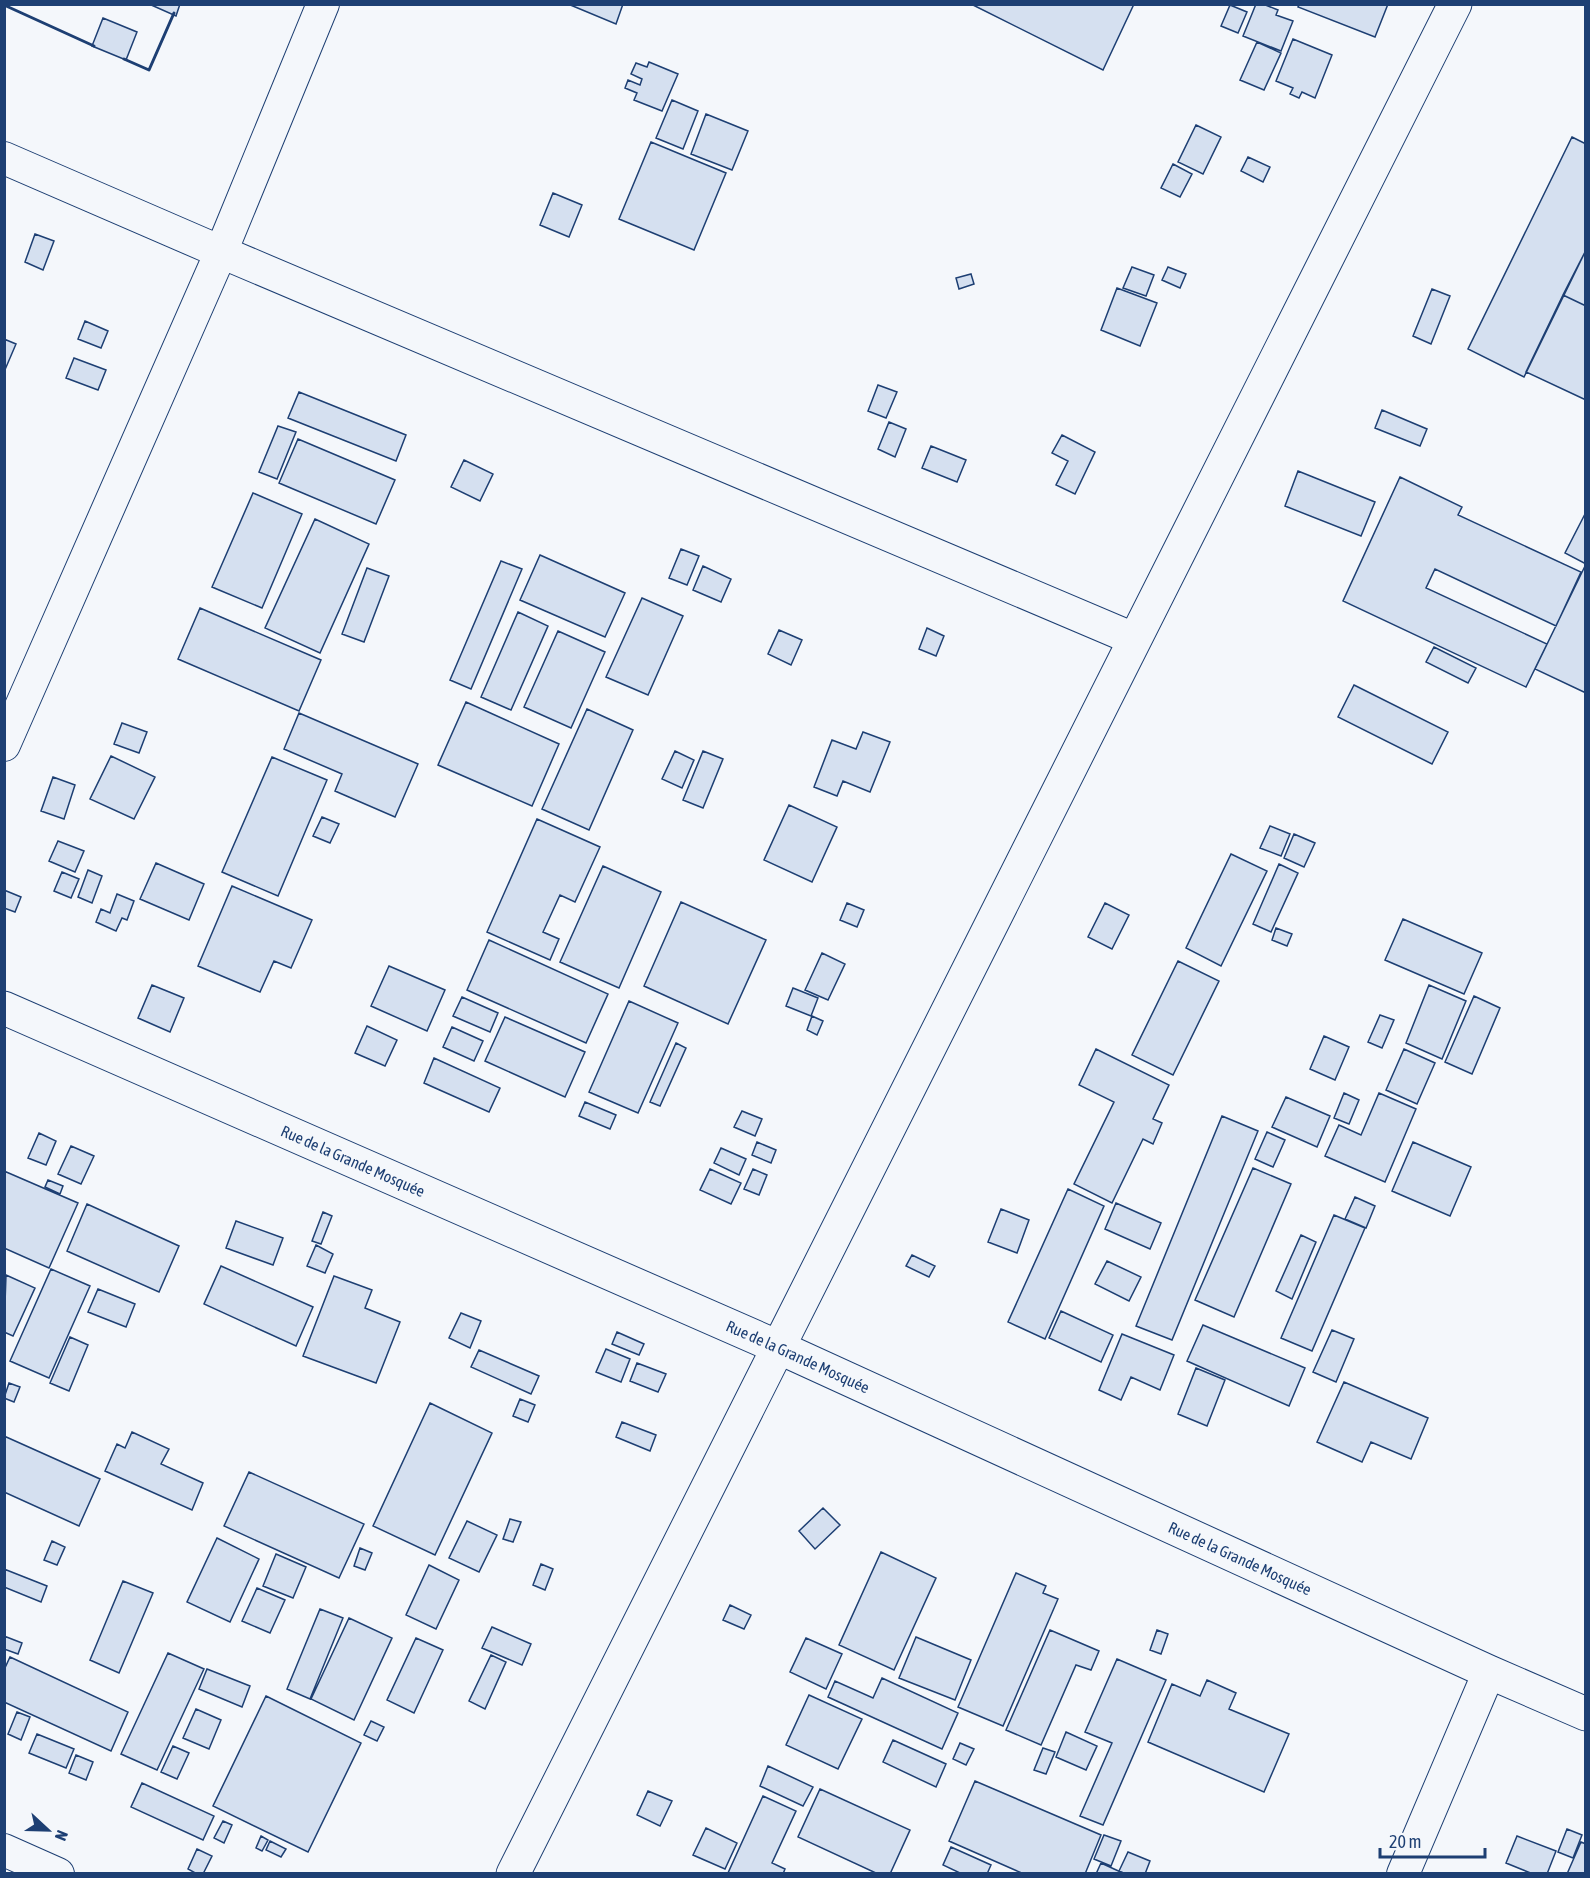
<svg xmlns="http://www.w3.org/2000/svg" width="1590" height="1878" font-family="'Asap Condensed',sans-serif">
<rect width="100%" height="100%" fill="#f4f7fb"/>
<path fill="#d5e0f0" stroke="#1d3f73" stroke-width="1.5" d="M149 4H180L176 16Z
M568 4H623L616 24Z
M971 4H1134L1103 70Z
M1256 4H1263L1278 10 1276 15 1293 21 1281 51 1243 36Z
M1300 4H1388L1375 37 1298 7Z
M1230 5 1247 12 1238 33 1221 26Z
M103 18 137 32 126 60 92 46Z
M1293 39 1332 55 1315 98 1302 92 1299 98 1290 94 1293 88 1276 81Z
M1257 42 1281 53 1264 90 1240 80Z
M649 62 678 74 662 111 634 100 637 93 625 88 628 80 640 85 642 79 631 74 636 63 647 67Z
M672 100 698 111 683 149 656 138Z
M706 114 748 131 732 170 691 154Z
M1196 125 1221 137 1203 174 1178 162Z
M1572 137 1586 144V250L1524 377 1468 349Z
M651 142 726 173 694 250 619 219Z
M1248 157 1270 167 1263 182 1241 171Z
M1173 164 1192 174 1180 197 1161 188Z
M553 193 582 205 569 237 540 225Z
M35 234 54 241 43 270 25 262Z
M1586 250V306L1563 295Z
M1132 267 1154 275 1146 296 1123 288Z
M1168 267 1186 274 1180 288 1162 280Z
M971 274 974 284 959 289 956 278Z
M1117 288 1157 303 1140 346 1101 330Z
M1432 289 1450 296 1431 344 1413 336Z
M1563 295 1586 306V400L1526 372Z
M85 321 108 331 101 348 78 339Z
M4 339 16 344 4 372Z
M74 358 106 370 98 390 66 378Z
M878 385 897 392 886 418 868 411Z
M299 392 406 435 396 461 288 418Z
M1382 410 1427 429 1420 446 1375 428Z
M889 422 906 429 895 457 878 449Z
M278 426 296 432 277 479 259 472Z
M1062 435 1095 452 1075 494 1056 485 1068 461 1052 453Z
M298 439 395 480 376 524 279 483Z
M931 446 966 460 957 482 922 468Z
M464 460 493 474 480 501 451 487Z
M1298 471 1375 502 1361 536 1285 506Z
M1400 477 1462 507 1458 515 1581 572 1556 626 1435 569 1426 588 1547 644 1526 687 1343 601Z
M253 493 302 514 262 608 212 587Z
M1586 512V564L1565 553Z
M315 519 369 544 320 653 265 628Z
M681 549 699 556 687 585 669 578Z
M540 555 625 593 605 637 520 600Z
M501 561 522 569 471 689 450 680Z
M1586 564V693L1535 669Z
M703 566 731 579 721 602 693 590Z
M367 568 389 576 364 642 342 634Z
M642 598 683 616 648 695 606 677Z
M200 608 321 660 299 711 178 659Z
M518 612 548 626 511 710 481 697Z
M927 628 944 636 936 656 919 649Z
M779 630 802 640 791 665 768 654Z
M558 631 605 652 571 728 524 707Z
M1434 647 1476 668 1468 683 1426 662Z
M1354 685 1448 732 1432 764 1338 717Z
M466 702 559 744 532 806 438 765Z
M587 709 633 730 589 830 542 809Z
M299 713 418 764 395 817 335 791 342 774 284 749Z
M122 723 147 732 139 753 114 744Z
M863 732 890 742 870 792 843 781 837 796 814 787 832 740 856 749Z
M675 751 694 760 682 788 662 779Z
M703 751 723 759 703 808 683 800Z
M111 756 155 777 134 819 90 799Z
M272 757 327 780 278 896 222 872Z
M53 777 75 785 64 819 41 811Z
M789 805 837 827 812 882 764 860Z
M322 817 339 824 330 843 313 836Z
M537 819 600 847 575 902 560 895 543 932 559 939 550 960 487 932Z
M1270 826 1290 834 1281 856 1260 848Z
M1294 834 1315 843 1304 867 1284 858Z
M58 841 84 851 75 872 49 861Z
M1231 854 1267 871 1221 966 1186 948Z
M156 863 204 884 189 920 140 899Z
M1279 864 1298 873 1271 932 1253 924Z
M603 866 661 892 619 988 560 962Z
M88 870 102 876 92 903 78 897Z
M62 872 79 879 71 898 54 891Z
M232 886 312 920 291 968 274 961 260 992 198 966Z
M4 890 21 897 15 912 4 908Z
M117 894 134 901 127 920 122 918 116 931 96 922 101 909 110 913Z
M681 902 766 940 728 1024 644 986Z
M847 903 864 910 857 927 840 920Z
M1105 903 1129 915 1112 949 1088 937Z
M1403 919 1482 953 1464 994 1385 960Z
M1276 928 1292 934 1287 946 1272 940Z
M489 940 608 994 586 1043 467 990Z
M822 953 845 964 828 1000 805 990Z
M1178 961 1219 981 1173 1075 1132 1055Z
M389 966 445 990 427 1031 371 1006Z
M152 985 184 998 170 1032 138 1018Z
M1429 985 1466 1001 1442 1059 1406 1043Z
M793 988 818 998 811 1016 786 1006Z
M1474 996 1500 1008 1472 1074 1445 1062Z
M462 997 498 1013 490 1032 453 1016Z
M629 1001 678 1023 638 1113 589 1092Z
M1380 1015 1394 1020 1382 1048 1368 1042Z
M812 1016 823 1021 817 1035 807 1030Z
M505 1017 585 1052 565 1097 485 1061Z
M367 1026 397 1040 385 1066 355 1053Z
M452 1027 483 1041 474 1061 443 1047Z
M1324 1036 1349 1047 1335 1080 1310 1069Z
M676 1043 686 1048 660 1106 650 1102Z
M1096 1049 1169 1085 1153 1119 1162 1123 1153 1144 1143 1139 1112 1203 1074 1184 1114 1102 1079 1085Z
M1404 1049 1435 1063 1417 1104 1386 1090Z
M434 1058 500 1088 489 1112 424 1083Z
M1344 1093 1359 1100 1349 1124 1334 1118Z
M1379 1093 1416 1109 1385 1182 1325 1156 1339 1125 1361 1135Z
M1286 1097 1330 1116 1317 1147 1272 1127Z
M585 1102 616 1115 610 1129 579 1116Z
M742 1111 762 1119 755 1136 734 1127Z
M1222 1116 1258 1131 1172 1340 1136 1326Z
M1267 1132 1285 1140 1273 1167 1255 1159Z
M39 1133 56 1141 46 1165 28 1158Z
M757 1142 776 1150 771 1163 752 1155Z
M1413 1142 1471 1167 1450 1216 1392 1191Z
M71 1146 94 1156 81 1184 58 1174Z
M721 1148 746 1159 739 1175 714 1163Z
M1253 1168 1291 1184 1234 1317 1195 1300Z
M710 1169 741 1183 731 1204 700 1190Z
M753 1169 767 1175 759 1195 744 1189Z
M4 1171 78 1203 49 1268 4 1248Z
M48 1180 63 1186 60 1194 45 1187Z
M1068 1189 1104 1206 1045 1339 1008 1322Z
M1355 1197 1375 1206 1366 1228 1345 1219Z
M1116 1203 1161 1223 1150 1249 1105 1229Z
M87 1204 179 1246 159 1292 67 1251Z
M1001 1209 1029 1220 1017 1253 988 1242Z
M323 1212 332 1216 321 1244 312 1241Z
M1334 1215 1365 1228 1312 1351 1281 1338Z
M236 1221 283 1238 273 1265 226 1248Z
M1301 1235 1316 1242 1292 1299 1276 1291Z
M316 1245 333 1254 325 1273 307 1266Z
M912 1255 935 1266 929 1277 906 1266Z
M1107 1261 1141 1277 1129 1301 1095 1284Z
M221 1266 313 1307 296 1346 204 1304Z
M51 1269 90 1286 49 1378 10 1361Z
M6 1275 35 1288 13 1336 4 1332Z
M334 1276 372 1290 365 1308 400 1322 376 1383 303 1356Z
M98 1289 135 1304 126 1327 88 1312Z
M1061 1311 1113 1335 1101 1362 1049 1338Z
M461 1313 481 1321 470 1348 449 1338Z
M1203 1325 1305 1368 1289 1406 1187 1361Z
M1332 1330 1354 1339 1336 1382 1313 1372Z
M617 1332 644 1344 639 1355 612 1344Z
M1122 1334 1174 1355 1160 1390 1131 1377 1121 1400 1099 1390Z
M70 1337 88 1345 69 1391 50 1383Z
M606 1349 630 1359 621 1382 596 1372Z
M479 1350 539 1376 531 1394 471 1367Z
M637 1363 666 1374 658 1392 630 1381Z
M1196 1368 1225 1380 1207 1426 1178 1414Z
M1344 1382 1428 1418 1411 1459 1371 1442 1362 1462 1317 1442Z
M9 1383 20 1387 14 1402 4 1398Z
M520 1399 535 1405 528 1422 513 1416Z
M430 1403 492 1433 435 1555 373 1526Z
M622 1422 656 1435 650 1451 616 1437Z
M132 1432 169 1449 161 1464 203 1483 192 1510 105 1471 117 1444 125 1448Z
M4 1436 100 1479 79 1526 4 1492Z
M249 1472 364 1524 339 1578 224 1526Z
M823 1508 840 1525 815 1549 799 1531Z
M510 1519 521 1522 513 1542 503 1539Z
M467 1521 497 1535 479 1572 449 1558Z
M217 1538 259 1559 230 1622 187 1602Z
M52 1541 65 1547 57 1565 44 1560Z
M360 1548 372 1553 365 1570 354 1566Z
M881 1552 936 1578 894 1670 839 1645Z
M276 1554 306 1567 293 1598 263 1586Z
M541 1564 553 1569 545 1590 533 1585Z
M429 1565 459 1580 436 1629 406 1615Z
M4 1569 47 1586 41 1602 4 1587Z
M1016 1573 1046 1586 1043 1593 1058 1599 1003 1726 958 1707Z
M123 1581 153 1593 119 1673 90 1660Z
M257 1588 285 1600 270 1633 242 1621Z
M730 1605 751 1615 744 1629 723 1620Z
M320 1609 343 1618 310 1699 287 1689Z
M349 1618 392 1638 354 1720 311 1699Z
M492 1627 531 1644 522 1665 482 1648Z
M1050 1630 1099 1651 1091 1670 1076 1665 1041 1745 1006 1730Z
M1157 1630 1168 1634 1161 1654 1150 1650Z
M4 1636 22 1643 18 1654 4 1649Z
M916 1637 971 1660 955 1700 899 1678Z
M416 1638 443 1650 414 1713 387 1700Z
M806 1638 842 1654 826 1689 790 1672Z
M168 1653 204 1669 157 1770 121 1754Z
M491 1655 506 1662 485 1709 469 1701Z
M10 1657 128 1712 111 1751 4 1702V1670Z
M1117 1659 1166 1680 1103 1825 1080 1816 1112 1743 1085 1732Z
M207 1669 250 1686 242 1707 199 1689Z
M882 1678 958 1713 942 1749 828 1697 835 1681 873 1698Z
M1207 1680 1236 1693 1229 1709 1289 1734 1264 1792 1148 1742 1172 1684 1200 1696Z
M809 1695 862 1719 838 1769 786 1745Z
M266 1696 361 1743 308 1852 213 1806Z
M196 1709 221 1720 209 1749 183 1738Z
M17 1712 30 1717 21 1740 8 1734Z
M371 1721 384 1727 377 1741 364 1735Z
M1066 1732 1097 1746 1086 1770 1056 1757Z
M37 1734 74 1749 66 1768 29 1753Z
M893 1740 946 1764 936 1787 883 1762Z
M960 1743 974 1749 966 1765 953 1759Z
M173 1746 189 1753 177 1779 161 1772Z
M1043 1748 1055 1752 1046 1774 1034 1770Z
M76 1755 93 1762 86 1780 69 1773Z
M768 1766 813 1787 803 1806 760 1786Z
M975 1781 1101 1835 1085 1874H1024L949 1841Z
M142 1783 214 1816 203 1840 131 1807Z
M820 1789 910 1830 890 1874H878L798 1837Z
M648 1791 672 1801 660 1826 637 1815Z
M763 1796 796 1811 772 1863 785 1869 783 1874H730L728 1873Z
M223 1821 232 1825 224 1843 214 1838Z
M706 1828 737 1843 725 1869 693 1855Z
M1567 1829 1582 1835 1573 1858 1558 1852Z
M1104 1835 1121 1841 1111 1866 1094 1859Z
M261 1836 268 1840 262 1851 256 1848Z
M1517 1836 1556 1851 1547 1874H1533L1506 1863Z
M270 1841 286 1849 281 1857 266 1850Z
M1581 1842 1586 1844V1874H1567Z
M951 1847 991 1865 987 1874H962L943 1865Z
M197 1849 212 1856 203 1874H197L188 1869Z
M1128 1852 1150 1861 1145 1874H1126L1119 1871Z
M1101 1863 1125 1874H1096Z"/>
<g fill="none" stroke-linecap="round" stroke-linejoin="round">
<defs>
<path id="street" d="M4 158 221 252 1134 639
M4 745 221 252 323 4
M4 1850 58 1874
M1403 1874 1489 1672"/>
<g id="secondary">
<path id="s1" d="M4 1008 778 1347 1489 1672 1586 1714"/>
<path d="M513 1874 1455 4"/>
</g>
</defs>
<use href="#street" stroke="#1d3f73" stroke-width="34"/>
<use href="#secondary" stroke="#1d3f73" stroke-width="35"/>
<use href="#street" stroke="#f4f7fb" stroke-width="32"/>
<use href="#secondary" stroke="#f4f7fb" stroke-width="33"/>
<path stroke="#1d3f73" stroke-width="3" d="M4 5 94 46
M124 59 149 70 174 13"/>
</g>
<g text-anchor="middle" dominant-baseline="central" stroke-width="4.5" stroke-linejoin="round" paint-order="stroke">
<g font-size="16" fill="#1d3f73" stroke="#f4f7fb">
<text stroke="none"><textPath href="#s1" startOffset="381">Rue de la Grande Mosquée</textPath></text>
<text stroke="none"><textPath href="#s1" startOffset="867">Rue de la Grande Mosquée</textPath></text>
<text stroke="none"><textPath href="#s1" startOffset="1353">Rue de la Grande Mosquée</textPath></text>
</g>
</g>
<rect width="1590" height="1878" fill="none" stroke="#1d3f73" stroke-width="12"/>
<g transform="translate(48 1830) rotate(112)" stroke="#f4f7fb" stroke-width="4.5" paint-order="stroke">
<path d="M0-4.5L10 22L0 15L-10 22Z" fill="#1d3f73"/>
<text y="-9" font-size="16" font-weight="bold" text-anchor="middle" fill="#1d3f73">N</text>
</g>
<path d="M1380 1848v9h105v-9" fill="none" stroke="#1d3f73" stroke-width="3"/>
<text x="1389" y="1848" font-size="18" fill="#1d3f73" stroke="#f4f7fb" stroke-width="4.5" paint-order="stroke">20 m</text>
</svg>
